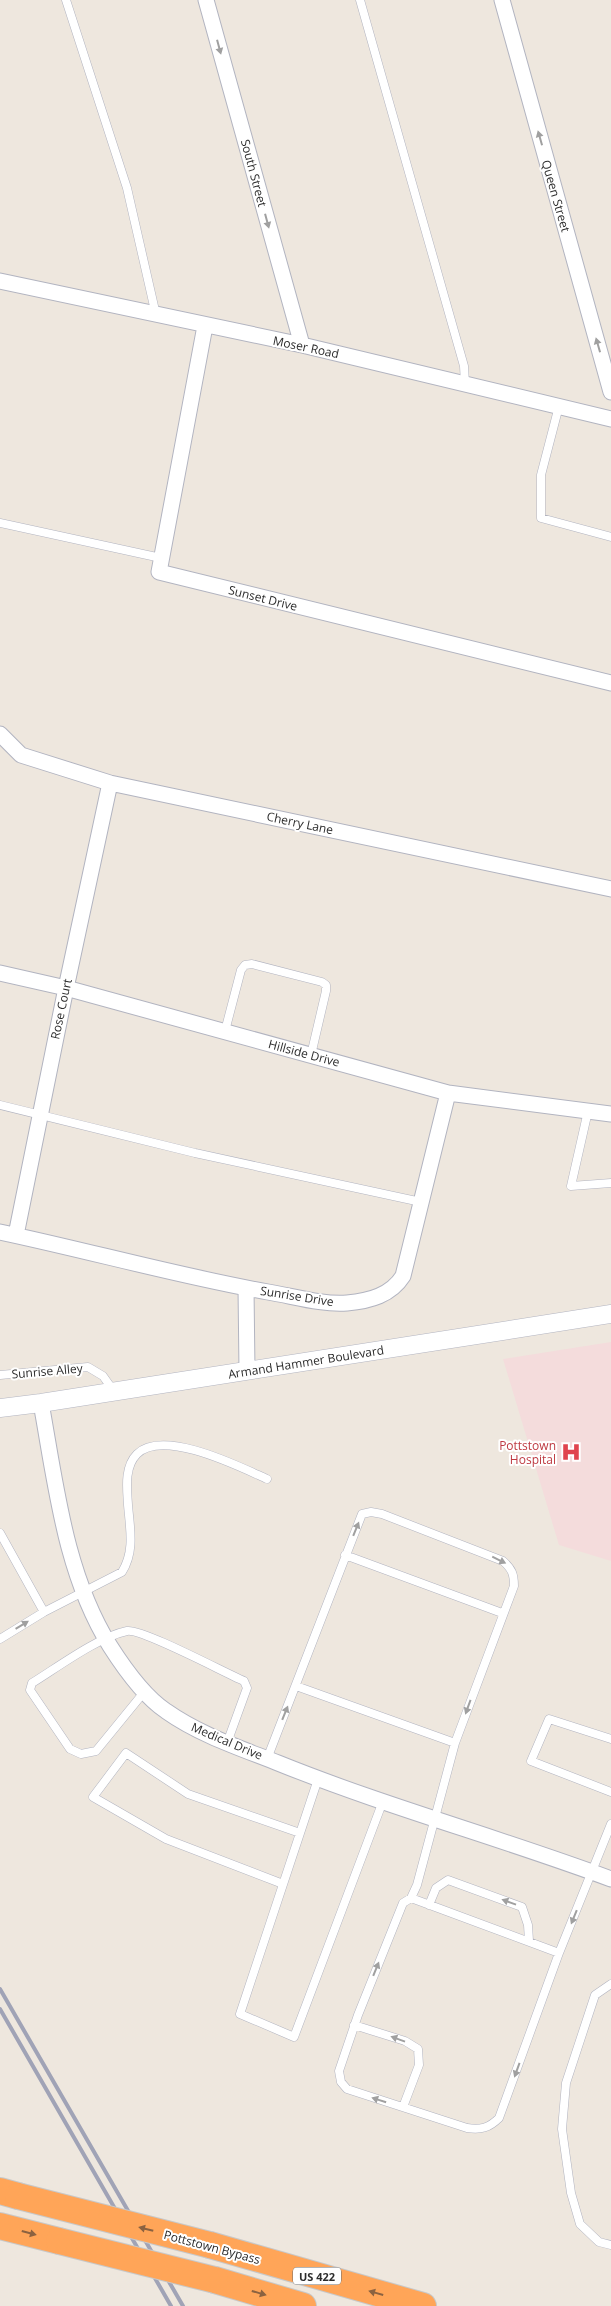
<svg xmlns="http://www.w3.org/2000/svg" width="611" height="2306" font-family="'Open Sans',sans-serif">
<rect width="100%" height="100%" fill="#eee7de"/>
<path fill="#f4dcdc" d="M611 1342V1561L559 1545 503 1359Z"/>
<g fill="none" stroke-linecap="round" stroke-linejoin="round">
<defs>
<path id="service" d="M66 0 127 188 156 315
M360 0 464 366 465 384
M559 406 541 475V518L611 537
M0 523 161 558
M225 1031 241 970 245 965 252 964 322 982 326 985V991L311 1055
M0 1105 195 1153 421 1202
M588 1111 571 1186 611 1183
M0 1375 88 1367 103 1376 113 1390
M0 1533 44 1612 122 1572C135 1551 130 1529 128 1505 127 1489 124 1467 137 1454 163 1428 240 1467 267 1479
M345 1555 502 1613
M0 1639 44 1612
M296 1686 455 1743
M145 1691 96 1751 81 1754 70 1749 30 1690 32 1683C58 1667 98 1637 127 1631 141 1628 225 1673 244 1681L247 1688 227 1743
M611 1739 549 1719 531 1761 611 1792
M267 1759 362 1514 371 1512 382 1514 503 1561C512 1569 514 1574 514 1586L455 1743 417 1885 411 1898 403 1903 358 2015 339 2071 341 2082 347 2089 467 2128C481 2130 489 2128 499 2118L559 1953 611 1824
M318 1779 240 2014 294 2037 383 1801
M283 1884 166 1839 93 1797 126 1753 188 1794 300 1833
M411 1898 559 1953
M429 1905 436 1888 448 1880 522 1907 528 1925 529 1941
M611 1984 595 1995 566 2083 562 2129 571 2193 580 2224 599 2242 611 2245
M354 2025 405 2041 418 2049 419 2065 403 2107"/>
<path id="minor" d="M206 0 302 345
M502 0 611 392
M0 281 302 345 611 419
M205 326 159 572 611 683
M0 734 21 755 110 783 611 889
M0 973 66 988 448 1093 611 1114
M0 1232C90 1251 178 1276 268 1292 293 1296 322 1305 347 1303 370 1301 391 1295 403 1276L448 1093
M16 1235 66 988 110 783
M246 1288 247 1371
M41 1403C56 1485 65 1574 110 1646 124 1668 145 1697 166 1711 200 1735 240 1748 278 1763 387 1807 501 1838 611 1879"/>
<path id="tertiary" d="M0 1408 41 1403 611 1314"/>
<path id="motorway" d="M0 2191 18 2196
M0 2226 59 2241
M210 2245 423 2306
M215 2280 303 2306"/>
</defs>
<use href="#service" stroke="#b2b4c0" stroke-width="9"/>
<use href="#minor" stroke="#b2b4c0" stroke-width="17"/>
<use href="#tertiary" stroke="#b2b4c0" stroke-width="19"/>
<use href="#motorway" stroke="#c8c8c8" stroke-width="28"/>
<use href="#service" stroke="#fff" stroke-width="8"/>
<use href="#minor" stroke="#fff" stroke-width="15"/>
<use href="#tertiary" stroke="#fff" stroke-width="18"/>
<use href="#motorway" stroke="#ffa558" stroke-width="26"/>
<path stroke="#a0a3b6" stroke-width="4" d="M0 1989 183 2306
M0 2009 171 2306"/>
<defs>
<path id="motorway-bridge" d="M18 2196 210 2245
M59 2241 215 2280"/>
</defs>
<use href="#motorway-bridge" stroke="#c8c8c8" stroke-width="28" stroke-linecap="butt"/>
<use href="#motorway-bridge" stroke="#ffa558" stroke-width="26"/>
</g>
<defs><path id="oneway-solid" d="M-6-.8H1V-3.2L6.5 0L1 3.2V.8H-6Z" transform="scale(1.25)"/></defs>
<g fill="#a0a0a0">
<use href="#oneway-solid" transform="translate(219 47) rotate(75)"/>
<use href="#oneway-solid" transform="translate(540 138) rotate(-106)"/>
<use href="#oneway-solid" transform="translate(267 221) rotate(75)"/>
<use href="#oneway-solid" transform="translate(598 345) rotate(-106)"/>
<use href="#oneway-solid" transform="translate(356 1529) rotate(-68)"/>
<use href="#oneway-solid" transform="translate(499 1560) rotate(26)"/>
<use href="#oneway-solid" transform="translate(22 1625) rotate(-31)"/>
<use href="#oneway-solid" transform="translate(468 1707) rotate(110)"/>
<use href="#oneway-solid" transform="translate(285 1713) rotate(-68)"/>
<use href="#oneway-solid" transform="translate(509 1902) rotate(-160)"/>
<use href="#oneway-solid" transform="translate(574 1917) rotate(112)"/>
<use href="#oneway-solid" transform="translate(376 1969) rotate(-68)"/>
<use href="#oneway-solid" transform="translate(398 2039) rotate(-160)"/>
<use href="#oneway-solid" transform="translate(517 2070) rotate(110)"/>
<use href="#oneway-solid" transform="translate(379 2100) rotate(-162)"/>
</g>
<g fill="#8b6240">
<use href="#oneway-solid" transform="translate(146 2229) rotate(-166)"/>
<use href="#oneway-solid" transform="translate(29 2233) rotate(15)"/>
<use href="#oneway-solid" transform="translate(259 2293) rotate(16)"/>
<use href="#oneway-solid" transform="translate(376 2293) rotate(-164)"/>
</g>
<defs>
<symbol id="hospital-bare" viewBox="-9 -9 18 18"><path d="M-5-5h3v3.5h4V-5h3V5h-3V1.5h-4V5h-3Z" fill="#e0444e" stroke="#fff" stroke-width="2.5" paint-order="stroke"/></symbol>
</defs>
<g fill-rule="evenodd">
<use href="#hospital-bare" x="557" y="1438" width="28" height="28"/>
</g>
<g text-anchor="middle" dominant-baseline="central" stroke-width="4" stroke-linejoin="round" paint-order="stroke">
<rect fill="#fff" stroke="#6b6b6b" stroke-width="1" x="293" y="2267.5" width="48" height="17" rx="4"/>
<g font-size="11" font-weight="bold" fill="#2c2c2c">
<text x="317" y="2276">US 422</text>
</g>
<g font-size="12" fill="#2c2c2c" stroke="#fff">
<text transform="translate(254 173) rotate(75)">South Street</text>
<text transform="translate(556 196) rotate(74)">Queen Street</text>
<text transform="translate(306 347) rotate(12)">Moser Road</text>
<text transform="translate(263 598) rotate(14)">Sunset Drive</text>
<text transform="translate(300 823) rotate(12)">Cherry Lane</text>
<text transform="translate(61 1009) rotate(-78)">Rose Court</text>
<text transform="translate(304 1053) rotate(15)">Hillside Drive</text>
<text transform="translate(297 1296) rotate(9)">Sunrise Drive</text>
<text transform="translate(306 1362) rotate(-9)">Armand Hammer Boulevard</text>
<text transform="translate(47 1371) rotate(-5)">Sunrise Alley</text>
<text transform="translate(227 1741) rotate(23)">Medical Drive</text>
<text transform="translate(212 2247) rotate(15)">Pottstown Bypass</text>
</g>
<g font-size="12" fill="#be3a42" stroke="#fff" text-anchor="end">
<text x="556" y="1445">Pottstown<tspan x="556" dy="14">Hospital</tspan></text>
</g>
</g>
</svg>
